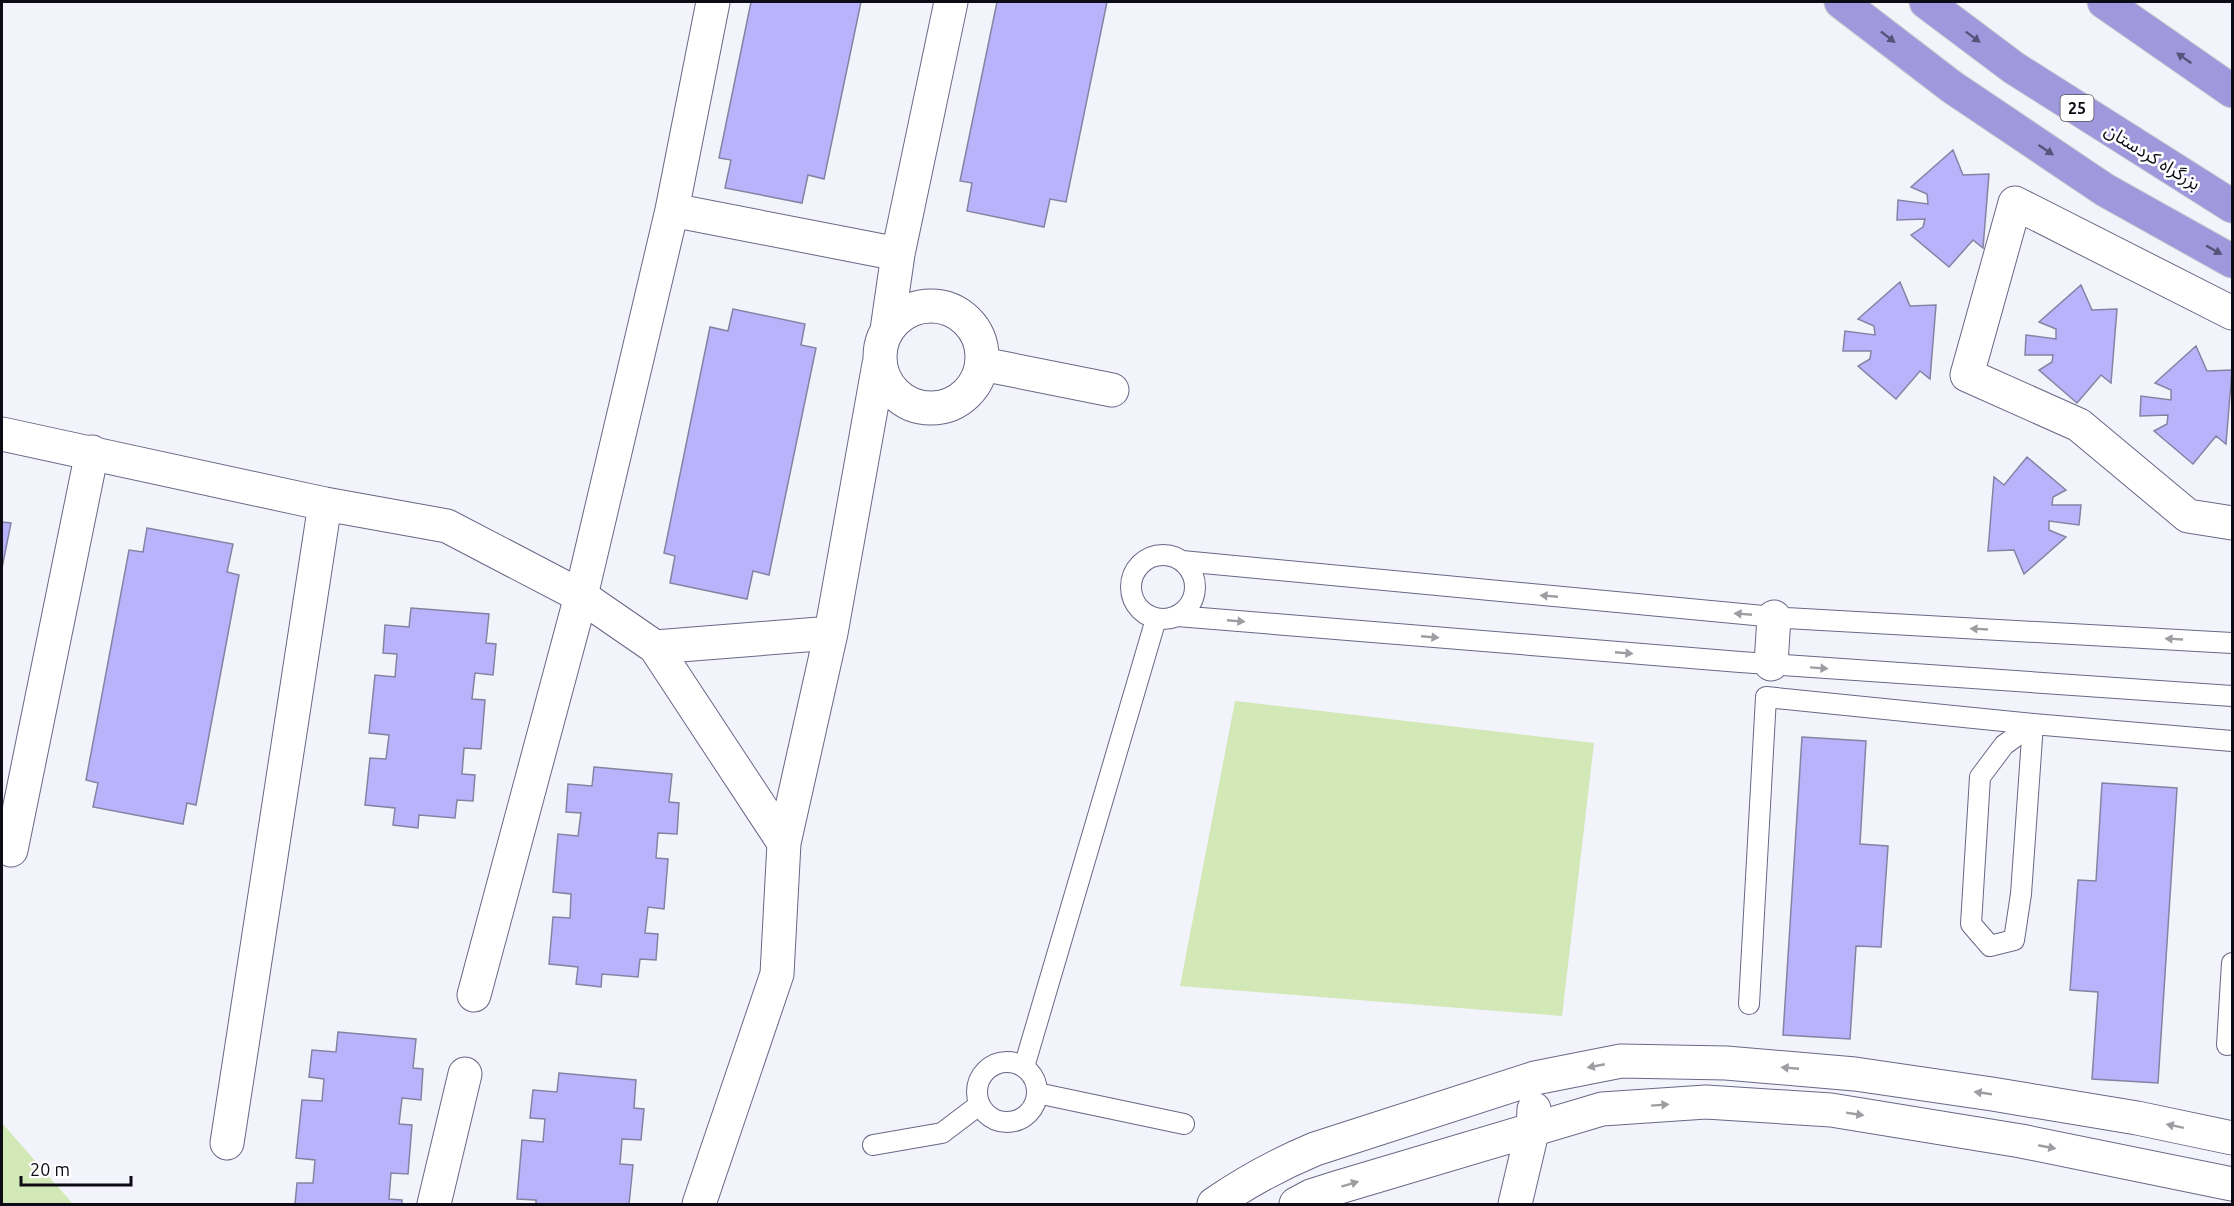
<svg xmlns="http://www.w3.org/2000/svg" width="2234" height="1206" font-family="Ubuntu,'Noto Sans Arabic',sans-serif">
<rect width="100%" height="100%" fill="#f3f3fb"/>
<path fill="#d2e8b7" d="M1235 701 1594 743 1562 1016 1180 986Z
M2 1123 73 1204H2Z"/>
<path fill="#b8b3fa" stroke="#8583a3" stroke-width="1.5" d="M751 2H861L824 179 808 175 802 203 725 188 731 160 719 158Z
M997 2H1107L1066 202 1050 199 1044 227 967 211 972 183 960 181Z
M1953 150 1963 175 1989 174 1983 248 1973 240 1949 267 1911 235 1923 227 1925 219 1897 220 1898 200 1928 204 1927 194 1911 187Z
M1900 282 1910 306 1936 305 1930 379 1920 371 1896 399 1858 366 1870 359 1871 351H1843L1845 331 1875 335 1874 326 1858 319Z
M2081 285 2092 310 2117 309 2111 383 2101 375 2077 403 2039 370 2052 362 2053 355H2025L2026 335 2056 339V329L2039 322Z
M733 309 805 324 801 345 816 348 769 575 753 571 747 599 670 583 675 556 664 553 710 327 728 331Z
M2196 346 2207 371 2232 370 2226 444 2216 436 2193 464 2154 431 2167 424 2168 415 2140 416 2141 396 2171 400V390L2155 383Z
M2027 457 2066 490 2053 497 2052 505H2081L2079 525 2049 521V530L2066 537 2024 574 2014 550 1988 551 1994 477 2004 485Z
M2 522 11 523 2 568Z
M147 528 233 544 227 572 239 575 196 805 187 803 183 824 93 807 98 783 86 780 129 550 143 552Z
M411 608 489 614 486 643 496 644 493 675 475 673 472 699 485 700 481 749 464 748 462 774 475 775 473 801 457 800 455 818 419 815 418 828 393 825 395 808 365 805 370 758 386 759 389 735 369 733 375 675 395 677 397 654 383 653 385 625 409 627Z
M1802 737 1866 741 1860 844 1888 846 1881 947 1856 946 1850 1039 1783 1035Z
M594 767 672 774 669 802 679 803 677 834 658 833 656 858 668 859 664 909 648 907 645 933 658 934 656 960 640 959 638 977 602 974 601 987 576 984 578 967 549 964 553 917 570 918 571 894 553 892 558 834 578 836 581 813 566 812 568 784 592 786Z
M2102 783 2177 788 2158 1083 2092 1079 2098 992 2070 990 2078 880 2096 881Z
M338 1032 416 1039 413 1068 423 1069 421 1100 402 1098 399 1124 412 1125 408 1174 391 1173 389 1199 402 1200V1204H295L297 1183H313L315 1160 296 1158 302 1100 322 1101 324 1079 309 1077 312 1050 336 1052Z
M559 1073 636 1080 634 1108 644 1109 641 1140 622 1139 620 1164 633 1165 629 1204H536V1200L517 1199 522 1140 543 1142 545 1119 530 1118 533 1090 557 1092Z"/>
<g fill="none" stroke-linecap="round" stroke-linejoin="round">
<defs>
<path id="service" d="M1131 587a32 32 0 1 1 64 0a32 32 0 1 1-64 0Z
M1182 561 1786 618 2232 643
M1177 616 1740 662 2232 696
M2033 724 2021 894 2014 940 1990 946 1971 924 1980 777 2004 745Z
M1749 1004 1766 697 2033 724 2232 741
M2227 1045 2232 963
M977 1092a30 30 0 1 1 60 0a30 30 0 1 1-60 0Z
M1024 1067 1156 619
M1037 1093 1184 1124
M873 1145 942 1133 979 1105"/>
<path id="minor" d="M672 210 898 254 951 2
M880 357a51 51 0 1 1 102 0a51 51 0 1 1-102 0Z
M2232 313 2015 203 1967 375 2079 425 2188 516 2232 523
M887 330 898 254
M982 364 1112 390
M2 434 325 504 447 526 581 596 655 647 784 843 777 974 699 1204
M655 647 831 633 879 364
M1771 664 1774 617
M784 843 831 633
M11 850 92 452
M474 995 581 596 672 210 713 2
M227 1143 325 504
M434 1204 465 1074
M1214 1204C1246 1182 1279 1164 1315 1149L1535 1078 1621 1061 1726 1063 1855 1074 1992 1094 2137 1118 2232 1138
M1296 1204 1311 1196 1336 1188 1602 1109 1706 1102 1831 1110 2021 1141 2232 1184
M1515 1204 1533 1128 1534 1109"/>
<path id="trunk" d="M1841 2 1952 87 2105 190 2232 261
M1926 2 2014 68 2232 206
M2104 2 2232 91"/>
</defs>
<use href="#service" stroke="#696786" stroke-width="22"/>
<use href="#minor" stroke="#696786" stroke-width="35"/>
<use href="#trunk" stroke="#ceced0" stroke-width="35"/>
<use href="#service" stroke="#fff" stroke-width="20"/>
<use href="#minor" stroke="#fff" stroke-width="33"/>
<use href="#trunk" stroke="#9f98dc" stroke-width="33"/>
</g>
<defs><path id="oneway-solid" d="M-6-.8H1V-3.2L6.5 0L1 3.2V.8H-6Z" transform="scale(1.5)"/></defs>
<g fill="#565279">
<use href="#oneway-solid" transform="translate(1888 37) rotate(38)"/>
<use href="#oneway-solid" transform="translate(1973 37) rotate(37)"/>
<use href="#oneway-solid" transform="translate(2184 58) rotate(-145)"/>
<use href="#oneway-solid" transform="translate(2046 150) rotate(34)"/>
<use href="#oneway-solid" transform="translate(2214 250) rotate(29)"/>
</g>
<g fill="#9e9da2">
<use href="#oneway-solid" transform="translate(1549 596) rotate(-175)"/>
<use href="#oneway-solid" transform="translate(1743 614) rotate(-175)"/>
<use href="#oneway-solid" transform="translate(1236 621) rotate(5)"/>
<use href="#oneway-solid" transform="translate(1979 629) rotate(-177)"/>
<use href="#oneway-solid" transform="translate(1430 637) rotate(5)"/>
<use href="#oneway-solid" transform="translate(2174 639) rotate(-177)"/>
<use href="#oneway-solid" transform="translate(1624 653) rotate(5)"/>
<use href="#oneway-solid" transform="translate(1819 668) rotate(4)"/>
<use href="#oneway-solid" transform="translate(1596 1066) rotate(169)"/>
<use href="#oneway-solid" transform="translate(1790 1068) rotate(-175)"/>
<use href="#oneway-solid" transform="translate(1983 1093) rotate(-172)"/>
<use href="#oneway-solid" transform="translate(1660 1105) rotate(-4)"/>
<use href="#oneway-solid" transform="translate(1855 1114) rotate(9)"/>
<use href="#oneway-solid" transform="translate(2175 1126) rotate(-168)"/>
<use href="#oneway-solid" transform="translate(2047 1147) rotate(11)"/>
<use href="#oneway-solid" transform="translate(1350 1184) rotate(-17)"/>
</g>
<g text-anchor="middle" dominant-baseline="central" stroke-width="5" stroke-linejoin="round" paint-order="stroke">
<rect fill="#fff" stroke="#55545c" stroke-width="1.5" x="2060.5" y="95" width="33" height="26" rx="4.5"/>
<g font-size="16" font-weight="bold" fill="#0c0b16">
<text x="2077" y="108">25</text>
</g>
<g font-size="18" fill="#0c0b16" stroke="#fff">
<text transform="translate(2153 156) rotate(32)">بزرگراه کردستان</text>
</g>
</g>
<rect width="2234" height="1206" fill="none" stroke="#0c0b16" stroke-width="6"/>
<path d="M21 1176v9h110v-9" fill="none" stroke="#0c0b16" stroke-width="3"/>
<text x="30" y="1176" font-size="18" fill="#0c0b16" stroke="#ffffff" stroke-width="4.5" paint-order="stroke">20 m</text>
</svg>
